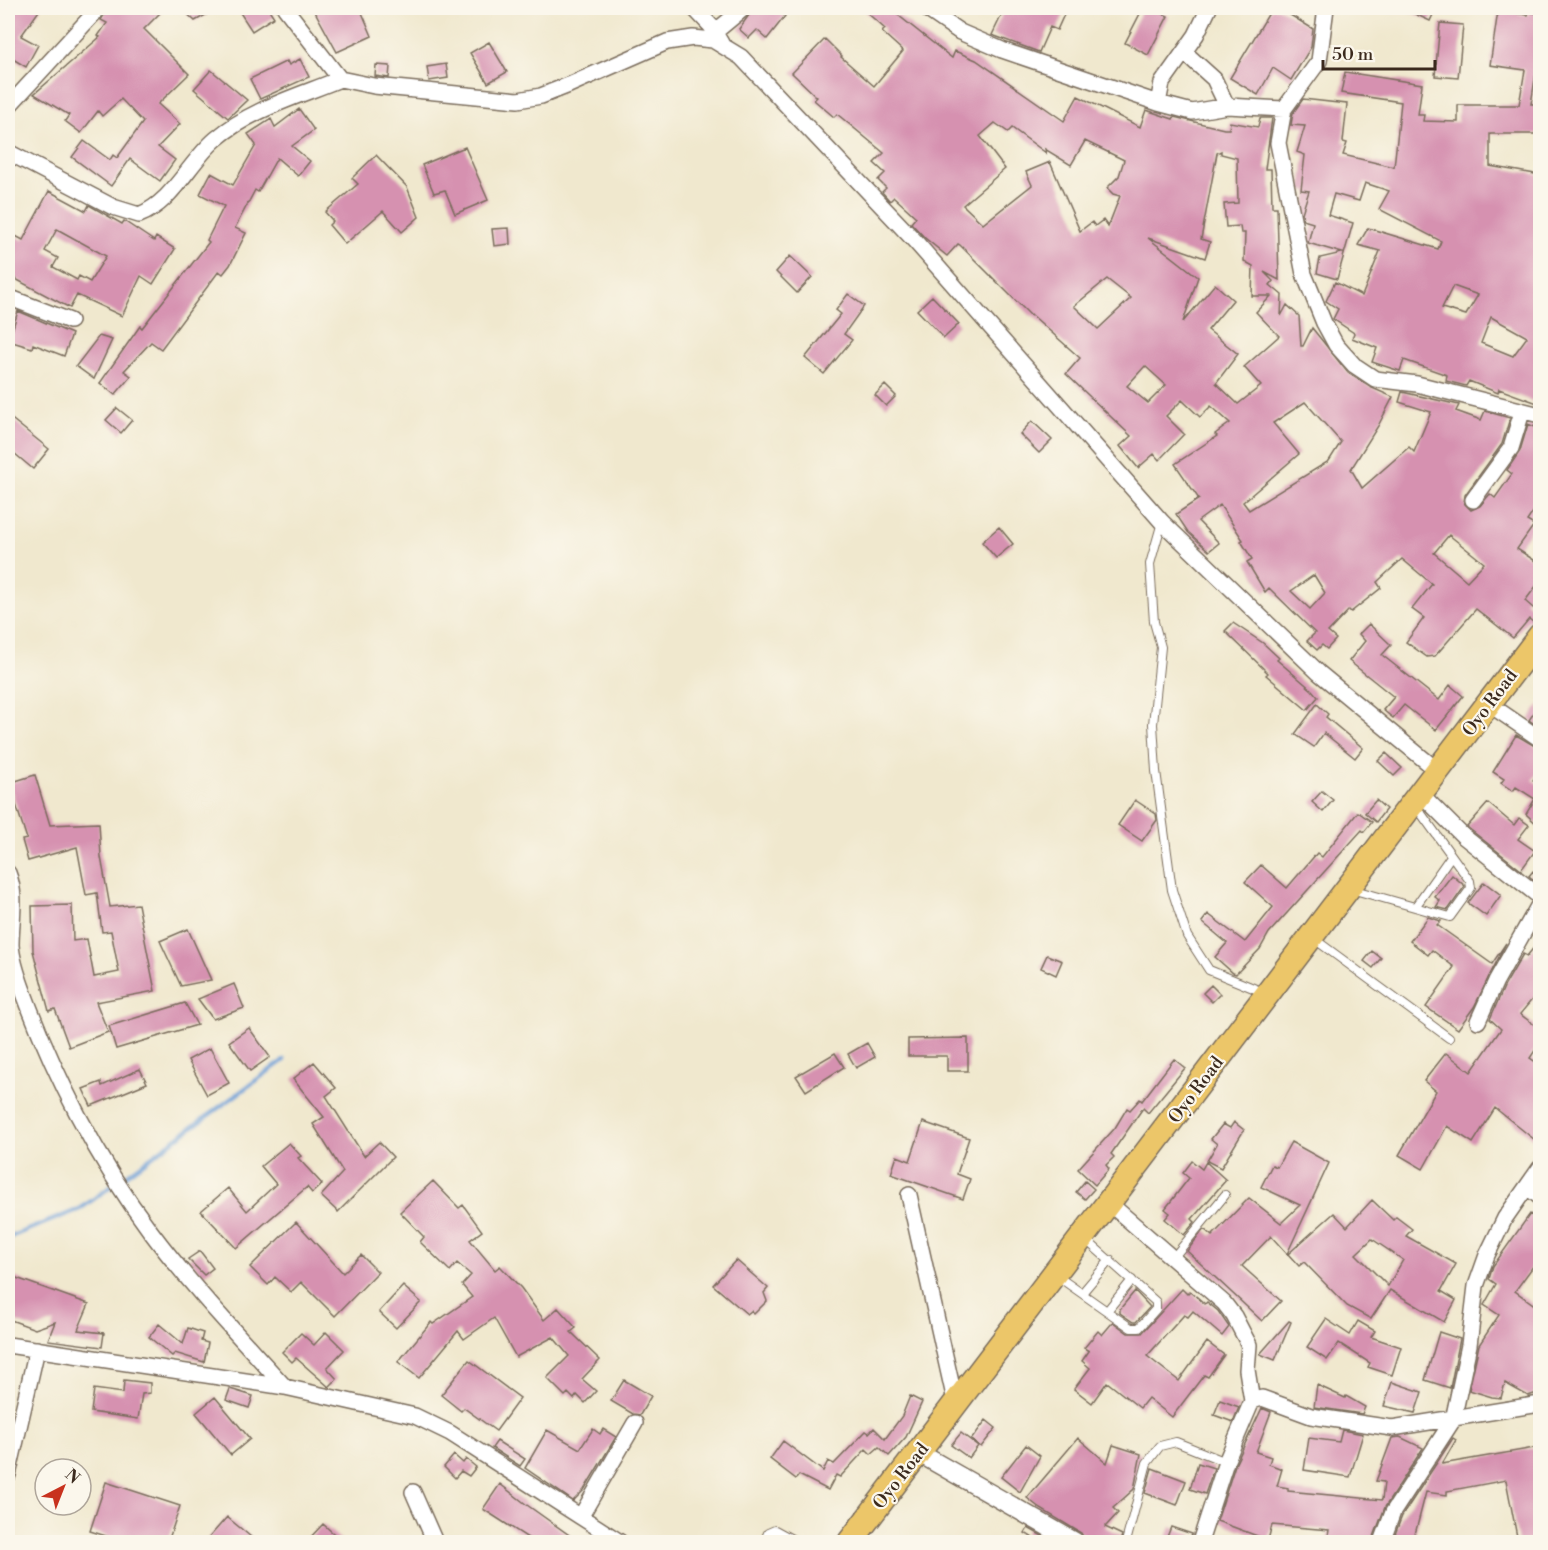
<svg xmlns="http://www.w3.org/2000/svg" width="1548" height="1550" font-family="'Libre Bodoni',serif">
<rect width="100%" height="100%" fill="#fbf7ec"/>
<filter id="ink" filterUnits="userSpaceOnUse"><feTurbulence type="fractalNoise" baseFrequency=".0167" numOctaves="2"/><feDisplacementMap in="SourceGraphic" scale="12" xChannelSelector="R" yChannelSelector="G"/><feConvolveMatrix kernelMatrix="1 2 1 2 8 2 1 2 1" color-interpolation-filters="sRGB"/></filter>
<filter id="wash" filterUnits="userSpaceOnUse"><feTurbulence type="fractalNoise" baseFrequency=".008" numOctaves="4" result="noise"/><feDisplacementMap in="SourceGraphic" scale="24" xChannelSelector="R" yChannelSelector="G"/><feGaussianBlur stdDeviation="1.35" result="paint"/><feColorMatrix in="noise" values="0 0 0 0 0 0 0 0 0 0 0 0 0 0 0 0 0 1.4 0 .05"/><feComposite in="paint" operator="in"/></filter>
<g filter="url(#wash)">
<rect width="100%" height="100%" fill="#f0e8ce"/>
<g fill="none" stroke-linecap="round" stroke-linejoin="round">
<path stroke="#6a9cd4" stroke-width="4.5" d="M8 1240 12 1236 80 1209 284 1060"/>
</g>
<g id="blocks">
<path fill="#d691b0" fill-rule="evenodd" d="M14 8H41L21 36 38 45 26 67 8 56V17Z
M108 8H165L144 29 189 74 158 104 180 124 158 147 175 160 160 181 130 159 111 186 72 157 84 141 110 160 113 155 117 158 143 122 121 99 102 116 98 111 81 133 65 121 69 115 34 94 100 37 98 36 107 23 101 20Z
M181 8H218L195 21Z
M237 8H268L274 17 252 31Z
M313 8H360L372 36 337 52Z
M754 8H775L785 16 767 39 757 30 749 38 739 29Z
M862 8H889L952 58 955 51 976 60 1064 121 1078 96 1140 127 1146 110 1173 119 1174 117 1224 129H1229L1230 122 1258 127 1260 118H1272L1265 169H1271L1272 207H1277L1279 280 1264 272 1273 281 1270 285 1282 295 1281 316 1287 305 1299 316 1301 346H1303L1312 328 1348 373 1370 387 1393 397 1378 426 1351 469 1362 488 1409 447 1414 452 1431 412 1399 402 1402 392 1459 405 1456 411 1481 420 1485 411 1510 418 1502 444 1465 495 1464 503 1471 510 1480 506 1490 494 1495 498 1512 474 1507 470 1520 451 1528 424 1540 429V502L1527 521 1534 525 1517 549 1540 564V581L1525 601 1540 614 1533 622 1529 619 1513 638 1476 609 1435 656 1427 657 1406 642 1424 618 1412 609 1432 584 1402 559 1377 582 1381 588 1351 612 1349 610 1328 632 1336 639 1327 649 1322 645 1317 650 1307 641 1315 633 1269 588 1265 592 1247 562 1252 559 1241 541 1243 540 1220 505 1198 521 1219 543 1209 551 1188 532 1176 514 1199 499 1175 464 1217 436 1215 434 1230 423 1211 406 1200 417 1182 400 1166 416 1184 434 1159 460 1154 454 1138 468 1120 446 1131 436 1066 374 1080 358 1032 315 1031 316 960 245 958 244 947 256 925 238 911 223 916 217 894 197 890 201 882 192 886 188 878 180 885 173 874 163 884 153 837 114 834 117 814 100 817 97 792 73 825 39 842 56 841 57 874 86 903 51 882 32 885 29ZM995 123 1008 132 1012 128 1046 153 1045 149 1071 165 1085 141 1124 160 1119 176 1107 188 1113 194 1120 196 1108 227 1103 220 1095 226 1092 222 1080 231 1050 162 1026 172 1032 185 983 224 963 205 1005 169 980 136ZM1221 151V154L1237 158 1238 203 1224 204 1226 227 1240 226 1241 233H1245L1244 261 1253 266 1252 296H1271L1256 312 1279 336 1244 367 1261 386 1238 404 1216 383 1238 354 1208 330 1233 300 1215 284 1183 322 1198 277 1148 238 1205 258 1210 242 1201 239 1217 153ZM1107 279 1131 298 1098 329 1074 306ZM1145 366 1166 385 1148 403 1127 386ZM1305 402 1341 442 1329 461 1249 510 1243 502 1299 454 1273 423ZM1449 535 1484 563 1467 581 1434 553ZM1314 575 1325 593 1310 609 1291 591Z
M1005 8H1067L1057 30 1050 27 1039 52 992 35Z
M1143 8H1151L1168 16 1148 55 1125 43Z
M1272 8H1279L1313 29 1311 47 1291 80 1273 68 1258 95 1230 78Z
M1402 8H1436L1430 21Z
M1498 11 1528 15 1529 12 1540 14V73H1536L1531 104H1540V134H1490V166L1540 175V404L1499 389 1498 393 1469 381 1466 386 1446 381 1447 375 1404 360 1400 371 1372 362 1377 348 1352 338 1354 333 1333 319 1338 309 1326 301 1335 282 1362 296 1380 251 1358 245 1368 228 1438 249 1441 241 1379 209 1389 191 1365 183 1359 201 1334 194 1328 215 1353 223 1337 279 1317 273 1320 258 1342 253 1308 243 1313 223 1303 220 1302 213 1309 191 1301 190 1305 155 1297 152 1305 126 1291 125 1293 113 1303 99 1347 104 1343 142 1347 143 1343 155 1394 167 1401 102 1341 93 1345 72 1422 84 1418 115H1424L1423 121 1458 122V105H1519L1525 70 1490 65ZM1453 286 1478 295 1466 315 1442 308ZM1491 317 1527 337 1513 356 1481 343Z
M1440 23 1463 25 1458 78 1435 76Z
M489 42 507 72 488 83 470 53Z
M300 59 309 77 260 99 250 79 287 61 289 65Z
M446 64 448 78 429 81 427 67Z
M376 65 390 66 389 78 375 76Z
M211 70 247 100 228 118 194 89Z
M299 109 314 130 292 146 310 161 298 176 277 158 258 192 255 190 235 228 246 233 230 265 223 274 219 271 161 349 151 342 124 371 131 376 115 395 100 383 140 326 142 328 209 242 207 240 224 206 200 194 211 173 233 185 256 145 248 134 271 119 275 127Z
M465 147 488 200 455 214 445 190 434 193 422 165Z
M376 155 407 187 419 217 402 232 383 211 345 244 329 225 333 221 325 212 358 184 352 178Z
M49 191 86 211 89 205 122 224 124 221 154 241 156 237 175 249 153 284 141 276 122 316 77 295 70 308 8 275V232L23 240ZM57 229 106 256 90 282 79 276 77 280 53 267 58 258 45 251Z
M509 228 510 244 494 246 492 229Z
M790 256 812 277 797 293 776 272Z
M848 294 864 306 844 334 852 340 824 374 805 358 841 314 836 310Z
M932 296 959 324 944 338 917 310Z
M18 311 72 334 64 356 33 344 32 348 9 341Z
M99 336 112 340 94 379 76 366Z
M885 385 896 396 886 406 875 395Z
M117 408 132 420 121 433 106 420Z
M8 416 49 449 33 469 8 448Z
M1032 421 1052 440 1039 453 1020 434Z
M999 527 1013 544 996 558 982 542Z
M1233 623 1263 643 1279 658 1277 660 1312 690 1318 697 1307 710 1266 675 1268 673 1225 631Z
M1369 624 1391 645 1382 655 1439 700 1450 685 1463 696 1436 730 1404 705 1393 718 1383 710 1394 697 1349 661 1365 641 1359 634Z
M1317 704 1328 714 1326 717 1363 748 1355 758 1324 733 1314 747 1295 734Z
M1540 704V728L1529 720Z
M1516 735 1540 749V770L1533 780 1540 785V827L1526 814 1535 799 1516 787 1513 791 1501 783 1504 779 1493 772Z
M1386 753 1402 768 1394 776 1378 761Z
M35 775 50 825 99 823 101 857 110 907 138 904 155 991 96 1002 108 1032 69 1047 55 1009 49 1011 38 970 33 951 32 906 72 905 73 941 87 939 94 977 119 972 111 931 102 932 97 893 86 895 77 847 28 861 22 840 27 839 9 783Z
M1322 791 1333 800 1323 812 1312 802Z
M1135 800 1156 814 1157 820 1142 841 1118 825Z
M1376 800 1386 809 1376 822 1365 813Z
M1488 803 1514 825 1519 818 1529 825 1518 839 1535 851 1521 870 1467 827Z
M1358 812 1372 822 1364 832 1362 830 1269 933 1260 949 1236 974 1233 973 1215 957 1227 943 1202 922 1208 914 1245 942 1273 907 1245 882 1261 865 1287 888 1317 853 1322 857Z
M1533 871 1540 877V885L1529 876Z
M1452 875 1465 886 1448 910 1436 907 1440 901 1435 897Z
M1484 882 1501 895 1486 916 1468 903Z
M1428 917 1441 921 1437 925 1492 964 1506 943 1474 1007 1458 1029 1426 1007 1454 967 1432 950 1428 955 1410 941Z
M188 929 211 980 181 986 160 941Z
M1540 940V990L1520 1014 1540 1029V1043L1530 1058 1540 1065V1144L1495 1108 1473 1143 1447 1126 1423 1169 1399 1155 1436 1091 1424 1081 1446 1053 1471 1072 1501 1029 1490 1019 1505 985 1523 954 1527 956Z
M1372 951 1381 958 1373 968 1364 961Z
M1047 955 1062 961 1056 975 1041 968Z
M234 984 244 1008 213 1019 198 999Z
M1211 985 1220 994 1212 1002 1203 993Z
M185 1003 197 1025 116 1049 109 1026Z
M249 1028 270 1057 250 1071 229 1042Z
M968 1038V1071H947V1056H908V1039Z
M867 1043 875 1057 856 1068 848 1054Z
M210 1048 229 1083 207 1095 188 1060Z
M835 1053 844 1067 806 1091 796 1076Z
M1174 1059 1185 1068 1148 1113 1143 1108 1111 1154 1114 1157 1106 1165 1109 1169 1095 1185 1078 1169 1115 1128 1127 1108 1130 1110 1140 1099 1142 1101Z
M314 1062 336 1088 326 1096 364 1156 379 1142 393 1157 338 1212 321 1196 343 1172 313 1124 324 1117 293 1079Z
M140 1069 147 1083 91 1106 83 1089 101 1082 102 1086Z
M923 1122 969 1138 957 1174 970 1179 963 1199 891 1174 897 1156 910 1161Z
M1234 1122 1244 1130 1221 1168 1207 1161 1217 1144 1211 1139 1223 1124 1230 1128Z
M1291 1142 1329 1163 1287 1254 1271 1236 1242 1266 1281 1301 1262 1321 1187 1251 1204 1229 1212 1236 1249 1198 1281 1223 1300 1205 1261 1187 1272 1165 1277 1167Z
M289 1143 301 1156 298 1158 322 1184 312 1193 307 1187 236 1248 201 1211 228 1188 247 1211 276 1184 261 1166Z
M1192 1161 1202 1169 1206 1162 1226 1180 1192 1219 1195 1222 1184 1235 1165 1219 1170 1213 1165 1209 1189 1178 1183 1173Z
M433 1181 459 1208 463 1205 482 1231 470 1240 495 1270 500 1266 521 1288 544 1320 558 1308 576 1328 571 1332 600 1360 582 1379 596 1391 585 1403 577 1395 574 1399 568 1393 565 1396 547 1378 569 1356 553 1337 516 1357 494 1318 464 1339 458 1331 419 1378 398 1362 431 1322 433 1324 472 1297 462 1285 471 1275 457 1263 450 1271 420 1242 424 1237 400 1212Z
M1085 1181 1094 1189 1085 1199 1076 1192Z
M1372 1200 1393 1220 1396 1217 1412 1229 1406 1236 1456 1264 1441 1291 1456 1300 1444 1322 1390 1290 1371 1319 1347 1306 1304 1262 1299 1266 1288 1254 1334 1213 1347 1227ZM1372 1239 1403 1260 1388 1286 1356 1254Z
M1530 1214 1540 1222V1257L1515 1291 1540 1309V1392L1528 1396 1505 1383 1501 1398 1492 1397 1469 1390 1479 1345 1499 1315 1484 1305 1496 1284 1489 1279 1493 1266Z
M296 1222 343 1273 361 1255 378 1272 335 1316 301 1282 291 1292 275 1277 268 1285 250 1267Z
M200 1251 213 1268 204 1275 188 1259Z
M736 1260 768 1288 764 1293 767 1301 754 1314 751 1311 747 1314 713 1285Z
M8 1275 89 1304 78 1330 104 1333 102 1347 48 1340 55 1322 35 1329 8 1319Z
M403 1286 421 1302 396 1328 379 1312Z
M1182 1289 1187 1294 1190 1291 1205 1304 1207 1302 1218 1311 1229 1327 1222 1336 1193 1311 1188 1317 1184 1315 1147 1356 1179 1381 1207 1342 1224 1355 1208 1377 1204 1375 1172 1417 1148 1398 1140 1408 1107 1382 1092 1403 1074 1389 1090 1368 1082 1361 1089 1351 1084 1348 1098 1331 1102 1335 1113 1322 1128 1333H1142Z
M1135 1291 1150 1307 1136 1322H1133L1120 1313V1309Z
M1326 1319 1350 1335 1358 1321 1375 1331 1371 1337 1401 1347 1392 1375 1368 1367 1370 1363 1339 1343 1327 1360 1307 1347Z
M1289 1321 1291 1322 1275 1360 1260 1354Z
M159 1324 183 1344 188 1328 203 1333 201 1341 208 1343 204 1362 175 1353 172 1356 149 1337Z
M326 1332 344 1350 327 1368 337 1379 329 1387 296 1358 292 1362 282 1352 301 1333 314 1345Z
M1439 1332 1460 1339 1450 1388 1425 1380Z
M469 1360 520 1398 496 1431 464 1408 461 1411 441 1395Z
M124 1380 150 1383V1393L142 1394 138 1419 91 1412 94 1389 123 1393Z
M624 1380 651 1396 640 1415 633 1414 611 1401Z
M1392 1382 1422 1392 1415 1413 1384 1406Z
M1317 1385 1345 1398 1346 1396 1365 1407 1362 1414 1314 1407Z
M230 1389 253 1396 249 1408 226 1400Z
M910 1396 922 1402 906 1437 889 1456 879 1447 871 1454 866 1449 840 1477 836 1475 828 1490 799 1475 796 1479 770 1459 783 1441 823 1471 828 1461 834 1464 866 1431 869 1433 874 1428 885 1439 902 1416Z
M215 1397 250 1439 231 1455 196 1413Z
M1220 1400 1239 1407 1233 1422 1214 1415Z
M1262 1408 1271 1412 1256 1452 1271 1457 1269 1464 1282 1469 1277 1486 1288 1488V1491L1382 1500 1384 1482 1376 1481 1392 1438 1400 1437 1423 1448 1385 1507 1372 1542H1327L1329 1530 1272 1525 1268 1540 1217 1521 1235 1465Z
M986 1420 996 1428 981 1447 971 1440Z
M593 1429 600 1434 603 1429 616 1437 584 1490 573 1501 525 1468 547 1430 580 1449Z
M1342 1430 1363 1434 1350 1477 1304 1470 1309 1438 1339 1442Z
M961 1433 978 1446 969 1458 951 1445Z
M1078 1438 1107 1463 1113 1445 1141 1454 1134 1489 1113 1508 1118 1513 1105 1527 1122 1535 1120 1542H1086L1081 1533 1041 1509 1027 1498Z
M1453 1438 1456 1440 1442 1464 1540 1447V1539L1518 1542 1506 1480 1447 1491V1495L1426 1492 1413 1542H1392L1402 1516Z
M497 1441 525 1459 520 1466 492 1448Z
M1026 1445 1040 1456 1020 1492 1001 1477Z
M454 1455 463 1463 466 1459 476 1467 469 1476 461 1471 455 1478 444 1467Z
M1198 1463 1214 1468 1205 1494 1190 1489Z
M1152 1468 1186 1481 1177 1505 1145 1493Z
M106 1482 180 1506 168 1542H125L90 1531Z
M500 1484 527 1505 579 1542H534L483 1509Z
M227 1517 257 1542H205Z
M323 1524 343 1542H306Z
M1171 1527 1192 1534 1190 1542H1165Z
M1028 1528 1053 1542H1039L1025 1533Z"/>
</g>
</g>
<g filter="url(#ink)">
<use href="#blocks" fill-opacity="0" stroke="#7a6c5c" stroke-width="1.5"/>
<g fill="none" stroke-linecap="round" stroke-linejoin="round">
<defs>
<path id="service" d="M1162 522 1150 564 1154 622 1161 647 1153 724 1156 771 1172 890 1187 936 1209 970 1263 992
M1351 889 1450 917 1471 888 1470 881 1415 805
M1415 907 1451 856
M1313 938 1449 1038
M1173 1258 1225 1195
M1057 1276 1131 1328H1139L1156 1309V1302L1084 1238
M1082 1293 1110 1260
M1107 1311 1132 1280
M764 1542 768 1533 775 1530 797 1542
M1126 1542 1147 1463 1160 1446 1176 1442 1226 1462"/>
<path id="minor" d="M285 8 340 79 374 86 518 100 541 96 569 85 667 42 693 38 713 40 741 57 914 240 1162 522 1319 673 1438 771
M694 8 711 26 721 43
M925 8 960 32 1002 50 1158 103 1162 83 1196 35 1209 8
M1326 8 1319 61 1284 109 1278 143 1304 274 1324 323 1336 345 1354 365 1375 379 1417 384 1540 415
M715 32 744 8
M1184 52 1214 79 1227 106
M1158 103 1192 112 1227 106 1284 109
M8 107 99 8
M8 152 113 207 139 215C173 202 189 162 216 139 251 109 299 96 340 79
M8 297 70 321
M1473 500 1511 448 1522 412
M1489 704 1540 739
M1421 794 1463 836 1540 897
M8 873C17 895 11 921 11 945 12 960 17 974 22 988 53 1073 97 1160 151 1232 192 1287 239 1336 285 1387
M1478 1021 1496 981 1540 903
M1527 1187 1540 1197
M909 1195 956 1405
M1109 1203 1224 1303 1234 1316 1249 1345 1247 1370 1252 1401 1226 1462 1200 1542
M8 1345 285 1387 415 1416 450 1433 620 1542
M1252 1401 1262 1398 1311 1416 1392 1428 1540 1404
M8 1475 37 1349
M413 1492 435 1542
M581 1516 635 1423
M1382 1542 1393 1512 1453 1420 1469 1345 1476 1286 1487 1255 1505 1218 1540 1168"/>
<path id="tertiary" d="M919 1453 1075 1542"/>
<path id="trunk" d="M850 1542 1540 636"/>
</defs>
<use href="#service" stroke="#7a6c5c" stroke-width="10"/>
<use href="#minor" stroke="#7a6c5c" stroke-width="18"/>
<use href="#tertiary" stroke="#7a6c5c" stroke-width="21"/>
<use href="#trunk" stroke="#7a6c5c" stroke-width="27"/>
<use href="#service" stroke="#fff" stroke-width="8"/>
<use href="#minor" stroke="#fff" stroke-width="15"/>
<use href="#tertiary" stroke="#fff" stroke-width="18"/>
<use href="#trunk" stroke="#ecc669" stroke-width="24"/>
</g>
</g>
<g text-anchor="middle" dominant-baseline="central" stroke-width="4.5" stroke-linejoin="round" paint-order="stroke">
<g font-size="18" fill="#3b2a1e" stroke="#fbf7ec">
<text transform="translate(1490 703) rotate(-53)">Oyo Road</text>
<text transform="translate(1196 1090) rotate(-53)">Oyo Road</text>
<text transform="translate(901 1476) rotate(-52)">Oyo Road</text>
</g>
</g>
<rect width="1548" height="1550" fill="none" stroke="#fbf7ec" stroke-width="30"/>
<g transform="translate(63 1487) rotate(42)"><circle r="28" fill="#fbf7ec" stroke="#aea59a" stroke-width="1.5"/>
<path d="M0-4.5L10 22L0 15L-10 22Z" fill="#c8321e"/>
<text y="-9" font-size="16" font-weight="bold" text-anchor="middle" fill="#3b2a1e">N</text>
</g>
<path d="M1323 60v9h112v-9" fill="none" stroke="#3b2a1e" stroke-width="3"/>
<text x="1332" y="60" font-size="18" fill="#3b2a1e" stroke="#fbf7ec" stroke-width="4.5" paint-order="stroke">50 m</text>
</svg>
